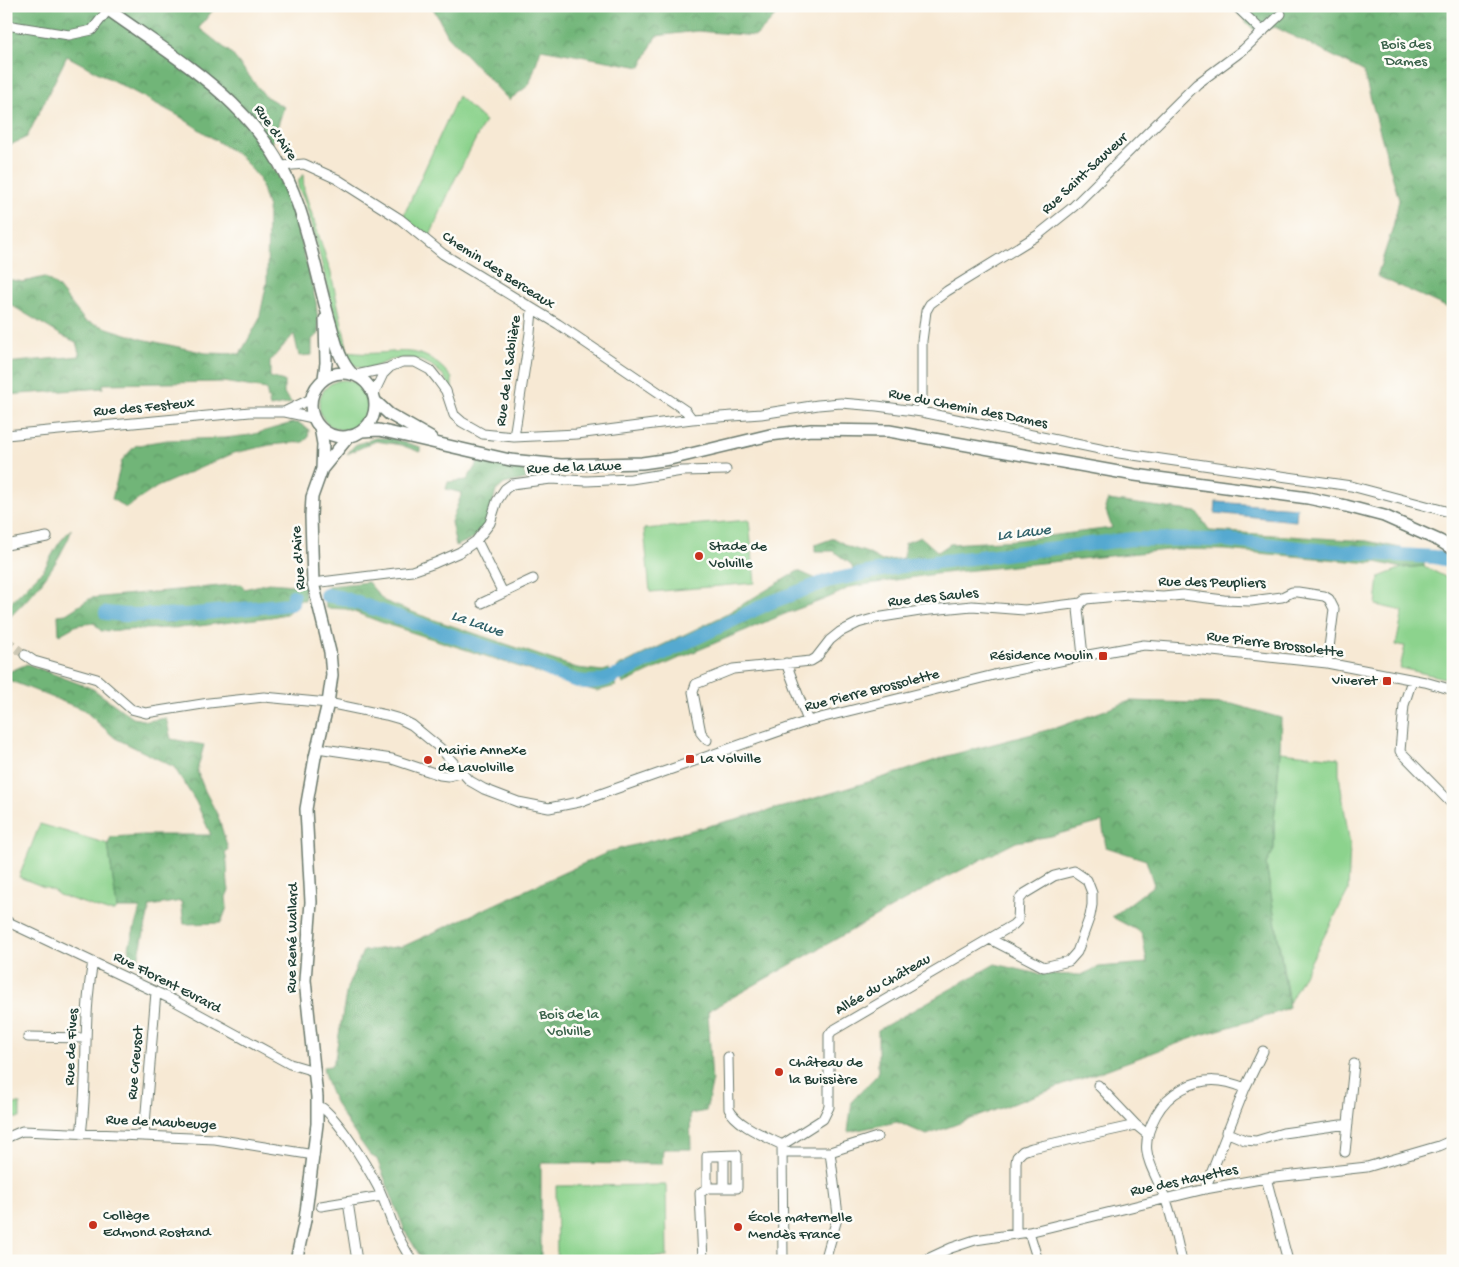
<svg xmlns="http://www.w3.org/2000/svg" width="1459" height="1267" font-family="'Gochi Hand',sans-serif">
<defs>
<pattern id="forest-crowns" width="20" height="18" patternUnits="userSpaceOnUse" patternTransform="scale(1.25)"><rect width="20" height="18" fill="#71b578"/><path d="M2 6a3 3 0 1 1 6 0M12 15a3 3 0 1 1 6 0" fill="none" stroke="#5c9463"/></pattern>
</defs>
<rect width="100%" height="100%" fill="#fdfcf7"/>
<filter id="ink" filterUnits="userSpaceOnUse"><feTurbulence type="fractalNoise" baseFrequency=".02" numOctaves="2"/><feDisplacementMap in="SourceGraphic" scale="10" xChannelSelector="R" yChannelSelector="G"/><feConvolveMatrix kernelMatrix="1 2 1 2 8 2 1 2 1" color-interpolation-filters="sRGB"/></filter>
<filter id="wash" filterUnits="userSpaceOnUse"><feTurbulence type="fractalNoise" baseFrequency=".0096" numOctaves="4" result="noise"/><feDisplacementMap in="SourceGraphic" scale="20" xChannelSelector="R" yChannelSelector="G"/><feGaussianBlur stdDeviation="1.12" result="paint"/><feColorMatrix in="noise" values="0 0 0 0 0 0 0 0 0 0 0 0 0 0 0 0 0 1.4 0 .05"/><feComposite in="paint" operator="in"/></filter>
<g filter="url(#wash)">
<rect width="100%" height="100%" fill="#f7e9d4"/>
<path fill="#8cd38d" stroke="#568860" d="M458 96 485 121 453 183 430 236 402 219Z
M303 174 304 190 331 273 348 352C394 359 416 335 452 378V396L451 388 443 375 431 365 419 360 407 358 391 360 369 369H362L349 362 341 340 312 225 304 200 298 187 299 180Z
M319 405a25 25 0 1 1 50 0a25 25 0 1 1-50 0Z
M749 520 755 583 650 592 644 529Z
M1424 566 1453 581V680L1400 668 1405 646 1396 645 1403 611 1376 605 1379 577 1402 568Z
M1280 752 1339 758V775L1350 845 1348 891 1289 1003 1266 864 1274 850V820Z
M40 824 108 844 117 908 115 911H107L59 895 54 891 19 877Z
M6 1104H20V1118H6Z
M666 1185 667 1257 557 1258 556 1186Z"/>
<path fill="url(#forest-crowns)" stroke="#487956" d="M6 6H216L199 28 231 53 265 96 284 107 267 158 282 182 294 213 316 302 319 334 312 339V355L299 356 294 334 270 361V377L284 381V394L292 403 270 407 266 389 223 382 103 384V388L6 395V363L80 356 76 342 61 335 6 302V279L23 282 45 277 58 287 85 321 142 339 206 353 240 354 259 320 267 282 268 208 259 178 241 157 179 116 67 56 27 137 6 147Z
M432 6H810L780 11 756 36 697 31 656 36 641 67 541 49 529 85 509 100 448 36Z
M1231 6H1453V310L1377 276 1393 227 1399 200 1363 71 1275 27 1257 33Z
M292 423H299L309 430 308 438 303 442 270 445 234 453 157 487 126 508 112 499 122 460 135 446 148 443 167 440 225 438 251 435Z
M375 438H391L420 447V452L401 445 376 441 347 454 355 445Z
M478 462 523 469 526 479 504 484 496 491 487 523 474 538 456 546 451 522 462 493 446 489 448 482 467 480Z
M1108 500 1197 512 1210 531 1367 541 1424 553V566L1402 568 1376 562 1371 563 1225 550 1177 549 935 574 850 587C829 600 803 606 780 616 727 638 675 659 623 684L617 667 723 616 798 571 819 580 845 575 853 569 851 564 833 551H815V545L834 538 849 547 868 553 882 561 904 558 905 543 921 537 938 552 950 544 1017 540 1112 528 1105 508Z
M71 529C70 539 64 546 60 555 44 582 29 598 7 620L6 607 44 569 59 543Z
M368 582 384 601 420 615 577 668 603 671 609 669 616 686 597 691 585 688 386 624 346 609 326 608 324 593 328 586Z
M269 583 305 586V600H292V609L286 614 271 617 191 627 101 631 94 623 77 625 59 635 58 615 66 614 91 598 241 584 244 589Z
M27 664 93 689 133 718 148 721 166 718 171 739 204 745 197 771 205 791 218 816 228 849 225 853C229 865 226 877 229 890L226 897 227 907 221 923 184 924 181 901 150 906 137 964 128 959 129 947 140 908H117L108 844 111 837 144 835H211L196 802 174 767 115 738 84 710 6 679V673Z
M1130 701 1232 704 1281 718 1280 752 1274 820V850L1266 864 1289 1007 1271 1015 1201 1035 927 1135 897 1122 848 1132 852 1101 878 1074V1030L995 964 1039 974 1081 975 1099 967 1147 963 1142 933 1112 917 1154 885 1146 860 1106 847 1102 822 1051 836 1016 842 936 883 708 1011 712 1084 706 1111 690 1114 691 1149H663L662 1164 541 1163V1261H423L405 1231 377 1159 370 1155C350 1126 329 1102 323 1067L331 1066 335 1058 347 988 363 951 404 946 611 851 802 802 904 771 947 756 1059 727Z"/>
<path fill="#55a9d0" stroke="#3a7382" d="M1216 502 1297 508 1296 521 1215 513Z"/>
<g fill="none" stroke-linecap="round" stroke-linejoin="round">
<path stroke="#55a9d0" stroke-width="14" d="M326 595 343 598 540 666C567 679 587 689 615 676
M106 613 125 615H187L289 604 292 603 293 596
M620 674 769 603 827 581 902 566 1133 539 1224 540 1318 550 1434 557 1453 561"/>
</g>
</g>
<g filter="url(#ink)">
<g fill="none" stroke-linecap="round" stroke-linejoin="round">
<path stroke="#ccc7b4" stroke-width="9" stroke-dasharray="9 4.5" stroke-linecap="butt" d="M6 640 25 655"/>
<defs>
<path id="minor" d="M1236 6 1263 32
M6 25 69 35 92 30 108 10
M282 166 304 164 337 179 400 219 443 254 558 324 686 411 692 419
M356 375 389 368
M373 395 383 374 390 367 402 362H415L430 370 438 380 446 391 454 415 462 422 483 434 514 437 577 434 692 419 761 414 818 405 841 403 877 406 922 412 1119 453 1351 486 1453 513
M286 411 311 399
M922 412V341L926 311 930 304 947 291 1038 235 1073 207 1197 84 1243 50 1281 14
M6 435 250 412H285L313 418
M514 437 530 333 532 310
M476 541 479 545 503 593
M6 545 47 537
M313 583 412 571 435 563 460 552 476 541 490 523 497 501 505 489 512 484 551 479 587 481 631 479 682 471 726 470
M482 603 533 579
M25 655 34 661 97 679 131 709 146 713 209 703 264 697 328 703 386 715 400 719 412 725 440 748 470 781 484 789 518 802 549 808 579 802 595 796 808 721 994 675 1083 656 1144 645 1184 648 1327 663 1425 682 1453 690
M1083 656 1078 609 1081 603 1086 599 1128 595 1163 597 1183 595 1224 600 1251 601 1282 597 1292 592H1298L1324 596 1329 599 1334 609 1327 663
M786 663 808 721
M1412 680 1404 705 1400 751 1453 805
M707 740 701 733 693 692 696 684 733 669 811 661 816 658 830 640 840 632 858 623 876 618 920 611 972 606 1025 610 1081 603
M317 748 392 759 440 775 448 776 461 773
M6 921 173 1000 290 1064 314 1071
M28 1037 86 1038
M728 1057 729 1109C736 1125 767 1137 782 1145
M1098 1085 1136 1125 1147 1134
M317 1105C334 1110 369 1170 378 1187 385 1201 389 1216 395 1230 400 1241 406 1251 412 1261
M1226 1132 1245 1140 1256 1141 1283 1133 1348 1124
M81 1134C89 1077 82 1019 93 962
M144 1136 156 992
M6 1138 22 1131 215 1139 314 1155
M782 1152H830L877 1137
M1345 1152 1354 1064
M724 1156V1188
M1266 1178 1288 1261
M1205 1189 1245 1088 1263 1051
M348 1202 357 1261
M321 1206 382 1196
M1029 1232 1038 1261
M1016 1234V1162L1017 1157 1023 1151 1032 1148 1136 1125
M703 1261 700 1193 707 1188H737V1155L707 1156V1188
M783 1261 782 1145 823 1119 829 1107V1035L832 1031 1013 925 1018 920 1019 900 1024 894 1054 876 1074 871 1087 880 1092 893V905L1090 916 1077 952 1069 961 1044 967 990 939
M825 1261 838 1215 830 1152
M923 1261 951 1248 975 1240 1029 1232 1205 1189 1266 1178 1367 1167 1439 1146 1453 1140
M1182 1261C1176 1240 1173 1217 1165 1198 1152 1164 1136 1152 1156 1115 1162 1104 1171 1095 1182 1089 1204 1077 1223 1079 1245 1088"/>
<path id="major" d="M103 6C182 63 264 106 298 205 312 244 319 286 331 326 336 343 339 360 352 374
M311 405a32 32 0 1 1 64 0a32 32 0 1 1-64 0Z
M324 378 326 363 325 319
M375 401 389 414 431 438
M320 427 323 444 322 469
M362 431 379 430 510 460 561 465 642 463 670 459 770 435 811 430 889 431 1135 475 1308 498 1346 506 1384 516 1440 541 1453 549
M296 1261 305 1220 317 1124V1097L305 980 311 902 306 809 315 757 328 703 332 675 330 652 313 583 311 516 312 497 322 469 349 436"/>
</defs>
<use href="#minor" stroke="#6b796c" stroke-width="11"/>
<use href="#major" stroke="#6b796c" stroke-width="14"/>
<use href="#minor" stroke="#fff" stroke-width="9"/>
<use href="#major" stroke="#fff" stroke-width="11"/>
</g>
</g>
<g fill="#c8321e" stroke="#fdfcf7" stroke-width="2">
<circle cx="699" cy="556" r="5"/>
<rect x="1098" y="651" width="10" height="10" rx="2.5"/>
<rect x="1382" y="676" width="10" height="10" rx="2.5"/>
<rect x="685" y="754" width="10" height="10" rx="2.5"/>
<circle cx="428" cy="760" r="5"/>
<circle cx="779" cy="1072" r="5"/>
<circle cx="93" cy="1225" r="5"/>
<circle cx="738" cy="1227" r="5"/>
</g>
<g text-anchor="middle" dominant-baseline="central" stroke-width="5" stroke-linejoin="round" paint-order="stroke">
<g font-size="15" fill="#3a624a" stroke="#fdfcf7">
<text x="1406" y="45">Bois des<tspan x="1406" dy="17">Dames</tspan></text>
<text x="569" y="1015">Bois de la<tspan x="569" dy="17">Volville</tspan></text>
</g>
<g font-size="15" fill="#1f3d34" stroke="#fdfcf7">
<text transform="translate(275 133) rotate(55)">Rue d'Aire</text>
<text transform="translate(1085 174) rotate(-43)">Rue Saint-Sauveur</text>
<text transform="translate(498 271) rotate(33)">Chemin des Berceaux</text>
<text transform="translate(509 371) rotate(-82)">Rue de la Sablière</text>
<text transform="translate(144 408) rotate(-5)">Rue des Festeux</text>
<text transform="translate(968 409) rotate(11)">Rue du Chemin des Dames</text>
<text transform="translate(574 468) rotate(-2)">Rue de la Lawe</text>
<text transform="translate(299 558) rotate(-94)">Rue d'Aire</text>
<text transform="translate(1212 583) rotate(1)">Rue des Peupliers</text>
<text transform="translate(933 598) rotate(-6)">Rue des Saules</text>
<text transform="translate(1275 645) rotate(7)">Rue Pierre Brossolette</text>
<text transform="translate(872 691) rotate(-14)">Rue Pierre Brossolette</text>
<text transform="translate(293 938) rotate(-89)">Rue René Wallard</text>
<text transform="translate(167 983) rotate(27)">Rue Florent Evrard</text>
<text transform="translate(883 985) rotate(-30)">Allée du Château</text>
<text transform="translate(72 1047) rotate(-87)">Rue de Fives</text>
<text transform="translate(136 1063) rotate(-85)">Rue Creusot</text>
<text transform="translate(161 1123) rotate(3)">Rue de Maubeuge</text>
<text transform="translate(1184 1181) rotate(-12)">Rue des Hayettes</text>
</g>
<g font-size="15" fill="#1f3d34" stroke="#fdfcf7" text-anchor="start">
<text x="709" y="547">Stade de<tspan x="709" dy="17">Volville</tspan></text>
<text x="1093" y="656" text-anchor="end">Résidence Moulin</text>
<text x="1377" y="681" text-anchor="end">Viveret</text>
<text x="438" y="751">Mairie Annexe<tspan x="438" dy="17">de Lavolville</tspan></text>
<text x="700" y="759">La Volville</text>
<text x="789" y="1063">Château de<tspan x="789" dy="17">la Buissière</tspan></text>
<text x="103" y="1216">Collège<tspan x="103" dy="17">Edmond Rostand</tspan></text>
<text x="748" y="1218">École maternelle<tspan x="748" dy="17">Mendès France</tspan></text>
</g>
<g font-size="16" font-style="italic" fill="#32636b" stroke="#fdfcf7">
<text transform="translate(1024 534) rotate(-7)">La Lawe</text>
<text transform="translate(477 625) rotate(19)">La Lawe</text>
</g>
</g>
<rect width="1459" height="1267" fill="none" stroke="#fdfcf7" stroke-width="25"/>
</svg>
